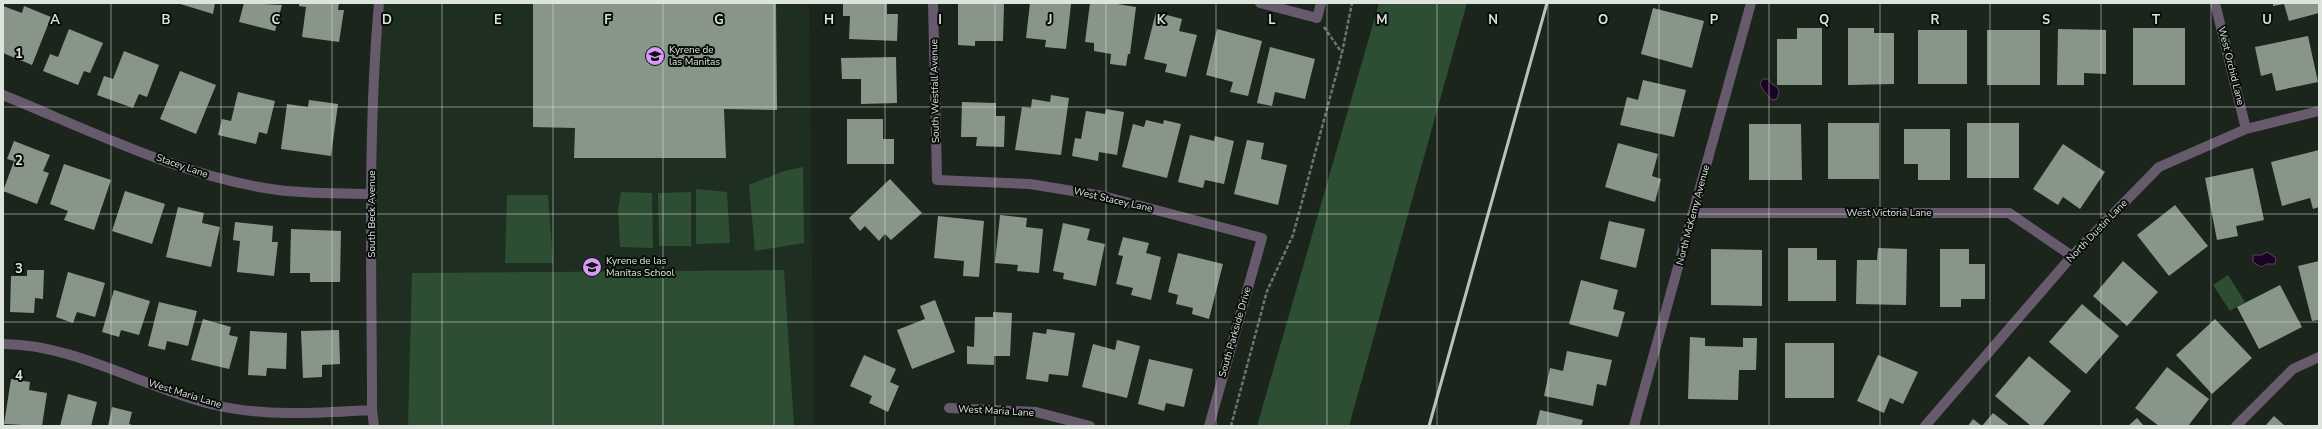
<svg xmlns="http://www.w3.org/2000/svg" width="2322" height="429" font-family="'Nunito Sans',sans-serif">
<rect width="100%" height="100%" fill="#1b251c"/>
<path fill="#1e2e20" d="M379 3H809L814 426H374L372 410Z"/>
<path fill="#2d4e33" d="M1379 3H1467L1349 426H1257Z
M803 167 804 243 755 251 749 185 784 171Z
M696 189 727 192 730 243 696 244Z
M621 192 652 193 653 248 620 247 618 210Z
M691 192V246H659L658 193Z
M507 195H548L553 263H505Z
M784 270 794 426H408L412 273Z
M2228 275 2245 302 2230 311 2213 285Z"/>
<path fill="#1a0223" stroke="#54465b" d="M1763 79H1768L1772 84 1777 87 1779 91 1777 99 1772 100 1763 90 1760 83Z
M2267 252 2276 258 2275 264H2267L2261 267 2253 262V255H2262Z"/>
<path fill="#88968a" d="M177 3H215L213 14Z
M244 3 282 5 275 31 239 22Z
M299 3H339L338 10H344L339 42 302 37 306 7 299 6Z
M533 3H776L777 110 724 109 726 158H574L575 128 533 127Z
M843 3H887V14H898L897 41 849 39 850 16H843Z
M958 3H1004L1003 41H975V46L958 45Z
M1030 3 1071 4 1066 49 1045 47 1046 40 1026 38Z
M1090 3H1111L1136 7 1130 54H1128L1126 66 1110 64 1111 54 1094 51V43L1085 42Z
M2273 3H2319V13L2289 21 2284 4 2273 6Z
M3 6 22 13 24 6 51 17 32 65 3 53Z
M1653 8 1704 21 1692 68 1641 54Z
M1156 12 1182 19 1179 31 1197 35 1186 77 1165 72 1167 64 1144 59Z
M1797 28H1822V85H1777V39H1797Z
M1848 28H1874V33H1894V84L1848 85Z
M2133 28H2185V85H2133Z
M69 29 103 43 90 73 84 71 78 85 43 71 50 54 58 57Z
M1217 29 1262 41 1248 96 1230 92 1233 82 1206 75Z
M2058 29 2106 30V74L2084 73V85H2057Z
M1918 30H1967V84H1918Z
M1987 30H2040V85H1987Z
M2308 36 2318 82 2276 91 2272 73 2261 76 2255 47Z
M1270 47 1315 59 1305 99 1275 92 1272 106 1257 103Z
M124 51 159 65 147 97 139 94 133 108 97 95 104 76 113 79Z
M896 57 897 103 861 104V79H842L841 58Z
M180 71 216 85 196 134 160 119Z
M1643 80 1686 90 1674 137 1620 125 1627 97 1638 100Z
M238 92 275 101 267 134 259 132 256 144 218 135 222 119 231 121Z
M1051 95 1069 98 1061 155 1015 150 1022 107 1031 108 1032 99 1050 102Z
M309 100 338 104 331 156 281 149 287 104 308 107Z
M962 102 996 103V116H1005L1004 147 976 146 977 137H961Z
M1106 109 1124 112 1117 155 1099 152 1098 161 1072 156 1075 138 1081 139 1086 111 1105 114Z
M847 119H883V139H894V164H847Z
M1146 120 1163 124 1164 120 1181 124 1167 178 1122 167 1133 124 1144 127Z
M1828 123H1879V179H1828Z
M1967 123H2019V178H1967Z
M1749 124H1801L1802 180H1749Z
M1904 129H1950V180H1918V164H1904Z
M1190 135 1214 141 1215 136 1234 141 1224 184 1205 180 1203 188 1178 182Z
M1247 140 1264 143 1261 159 1287 165 1278 205 1234 194Z
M14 141 50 155 43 171 49 173 37 204 3 191 14 161 7 159Z
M1618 143 1658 154 1652 176 1661 179 1655 202 1605 187Z
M2063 144 2105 172 2080 209 2063 197 2058 205 2033 189Z
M2319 150V207L2313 209 2310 198 2282 206 2271 162Z
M64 164 111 180 94 230 64 220 68 211 50 204Z
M2253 168 2264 220 2236 226 2238 236 2217 240 2205 178Z
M890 179 922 213 891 240 885 234 879 241 865 226 860 231 849 218Z
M125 191 165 204 152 244 112 231Z
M2175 205 2208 246 2169 276 2137 235Z
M178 207 204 213 202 223 220 227 211 267 166 257Z
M1000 215 1027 218 1026 227 1043 229 1039 273 1017 271 1018 265 995 263Z
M938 216 984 221 979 277 963 276 964 261 934 258Z
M1609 221 1645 229 1636 268 1600 259Z
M235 222 273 226 272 242H278L274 276 237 272 240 241 233 240Z
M1063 223 1090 229 1087 240 1105 244 1096 286 1063 279 1064 273 1053 271Z
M291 229 341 231 340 282H310V273H290Z
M1123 237 1149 243 1146 253 1161 257 1151 300 1131 295 1133 288 1116 284 1123 256 1118 255Z
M1788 248H1817V260H1836V301H1788Z
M1878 248 1907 249 1906 305 1856 304 1857 260H1877Z
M1711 249 1762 250V306L1711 305Z
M1940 249H1969V264H1985V299H1961V307H1940Z
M1178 253 1223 264 1209 319 1192 314 1193 308 1176 304 1178 295 1168 292Z
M2123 261 2158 292 2127 326 2093 296Z
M2319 261V320L2312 321 2298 266Z
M27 270H44L43 299 35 298 34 313 10 312 11 276H27Z
M68 272 105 283 95 317 77 312 73 323 56 317Z
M1581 280 1618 290 1613 309 1625 312 1618 337 1569 324Z
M2280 285 2302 327 2259 349 2237 307Z
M114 290 150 301 139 335 121 330 119 337 102 332Z
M935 300 955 352 912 369 897 330 925 319 920 306Z
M159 302 197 311 188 346 167 341 165 350 148 346Z
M2082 304 2119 336 2086 374 2049 342Z
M993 312 1012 313 1010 356H994V365L967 364V346L974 347 975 317H993Z
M203 319 231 327 229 335 238 337 229 369 191 360Z
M2215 319 2252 358 2212 394 2176 355Z
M1047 329 1075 333 1068 376 1049 374 1048 382 1026 379 1033 332 1046 334Z
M339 330 340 364 322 365V377L303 378 301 331Z
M250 331 287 333 286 369 267 368 266 376 248 375Z
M1690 337 1705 338V346L1743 347V338H1757L1756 370H1739L1738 400 1688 399Z
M1117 340 1140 346 1127 398 1082 387 1093 344 1115 350Z
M1785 343H1834V398H1785Z
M1567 351 1612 360 1606 386 1597 384 1593 406 1544 396 1550 368 1563 371Z
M864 355 896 369 890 382 899 386 888 412 869 403 872 396 850 386Z
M1878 355 1918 372 1903 404 1890 398 1884 413 1857 401Z
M2029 356 2071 391 2042 426H2031L1995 396Z
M1149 359 1193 369 1184 407 1166 403 1164 411 1138 404Z
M2167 367 2209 399 2188 426H2159L2135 408Z
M11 379 30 382 29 390 47 393 42 426 4 424Z
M68 394 97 402 91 426H60Z
M112 407 132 412 129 424 135 426H108Z
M1540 410 1583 420 1581 426H1536Z
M1993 413 2010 426H1982Z
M2274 416 2285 426H2265Z
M2137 418 2144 426H2128Z
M1973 419 1982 426H1968Z"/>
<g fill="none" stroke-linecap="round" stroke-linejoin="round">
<path stroke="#6d766e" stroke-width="2.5" stroke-dasharray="4 2" stroke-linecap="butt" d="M1324 27 1342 53
M1231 426 1267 291 1293 235 1342 53 1352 3"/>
<path stroke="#675a6d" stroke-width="10" d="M933 3 937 180 1030 184 1103 196 1262 238 1209 426
M1260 3 1317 18 1321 3
M2215 3 2246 129
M3 95C89 130 185 178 278 190 308 194 341 193 372 194
M1693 213H2009L2072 256
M3 344C75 344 146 389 215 405 266 417 319 413 372 410
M949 408 1036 412 1090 426
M374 426 372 410C372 275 367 138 379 3
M1634 426 1751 3
M1925 426 2072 256 2159 167 2246 129 2319 111
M2236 426 2293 369 2319 357"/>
<path stroke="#b9c2ba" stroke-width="3" d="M1429 426 1547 3"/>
</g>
<path fill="none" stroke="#dce4dd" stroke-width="1" stroke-opacity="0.55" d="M111 3V426M221 3V426M332 3V426M442 3V426M553 3V426M663 3V426M774 3V426M885 3V426M995 3V426M1106 3V426M1216 3V426M1327 3V426M1437 3V426M1548 3V426M1659 3V426M1769 3V426M1880 3V426M1990 3V426M2101 3V426M2211 3V426M3 107H2319M3 214H2319M3 322H2319"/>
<defs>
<symbol id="school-disc" viewBox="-11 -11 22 22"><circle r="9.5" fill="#d99af7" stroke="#080d09"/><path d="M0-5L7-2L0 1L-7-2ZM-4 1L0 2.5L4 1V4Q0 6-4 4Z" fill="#111"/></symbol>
</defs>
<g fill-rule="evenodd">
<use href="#school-disc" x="644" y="45" width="22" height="22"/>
<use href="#school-disc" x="581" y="256" width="22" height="22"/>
</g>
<g text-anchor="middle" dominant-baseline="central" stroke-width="4" stroke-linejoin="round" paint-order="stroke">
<g font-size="10" fill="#dce4dd" stroke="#080d09" text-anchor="start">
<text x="669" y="50">Kyrene de<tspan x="669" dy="12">las Manitas</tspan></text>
<text x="606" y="261">Kyrene de las<tspan x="606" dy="12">Manitas School</tspan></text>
</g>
<g font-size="10" fill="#dce4dd" stroke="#080d09">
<text transform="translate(2231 66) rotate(76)">West Orchid Lane</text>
<text transform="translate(935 91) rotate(-91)">South Westfall Avenue</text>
<text transform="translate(182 166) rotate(19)">Stacey Lane</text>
<text transform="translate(1113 200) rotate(13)">West Stacey Lane</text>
<text x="1889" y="213">West Victoria Lane</text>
<text transform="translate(372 214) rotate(-90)">South Beck Avenue</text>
<text transform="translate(1693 215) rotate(-75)">North McKemy Avenue</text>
<text transform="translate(2097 231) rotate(-46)">North Dustin Lane</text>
<text transform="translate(1235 332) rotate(-74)">South Parkside Drive</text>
<text transform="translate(185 394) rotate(17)">West Maria Lane</text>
<text transform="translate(996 411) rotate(3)">West Maria Lane</text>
</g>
</g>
<g font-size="13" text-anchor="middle" font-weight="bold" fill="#dce4dd" stroke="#080d09" stroke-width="4" stroke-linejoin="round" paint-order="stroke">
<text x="55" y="24">A</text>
<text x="166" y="24">B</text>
<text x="276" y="24">C</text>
<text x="387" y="24">D</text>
<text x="498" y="24">E</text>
<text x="608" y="24">F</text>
<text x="719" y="24">G</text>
<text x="829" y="24">H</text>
<text x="940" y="24">I</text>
<text x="1050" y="24">J</text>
<text x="1161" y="24">K</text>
<text x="1272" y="24">L</text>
<text x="1382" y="24">M</text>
<text x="1493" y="24">N</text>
<text x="1603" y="24">O</text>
<text x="1714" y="24">P</text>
<text x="1824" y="24">Q</text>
<text x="1935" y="24">R</text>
<text x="2046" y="24">S</text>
<text x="2156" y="24">T</text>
<text x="2267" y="24">U</text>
<text x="19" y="58">1</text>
<text x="19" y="165">2</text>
<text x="19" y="273">3</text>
<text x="19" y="380">4</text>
</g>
<rect width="2322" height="429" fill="none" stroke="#dce4dd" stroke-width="8"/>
</svg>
